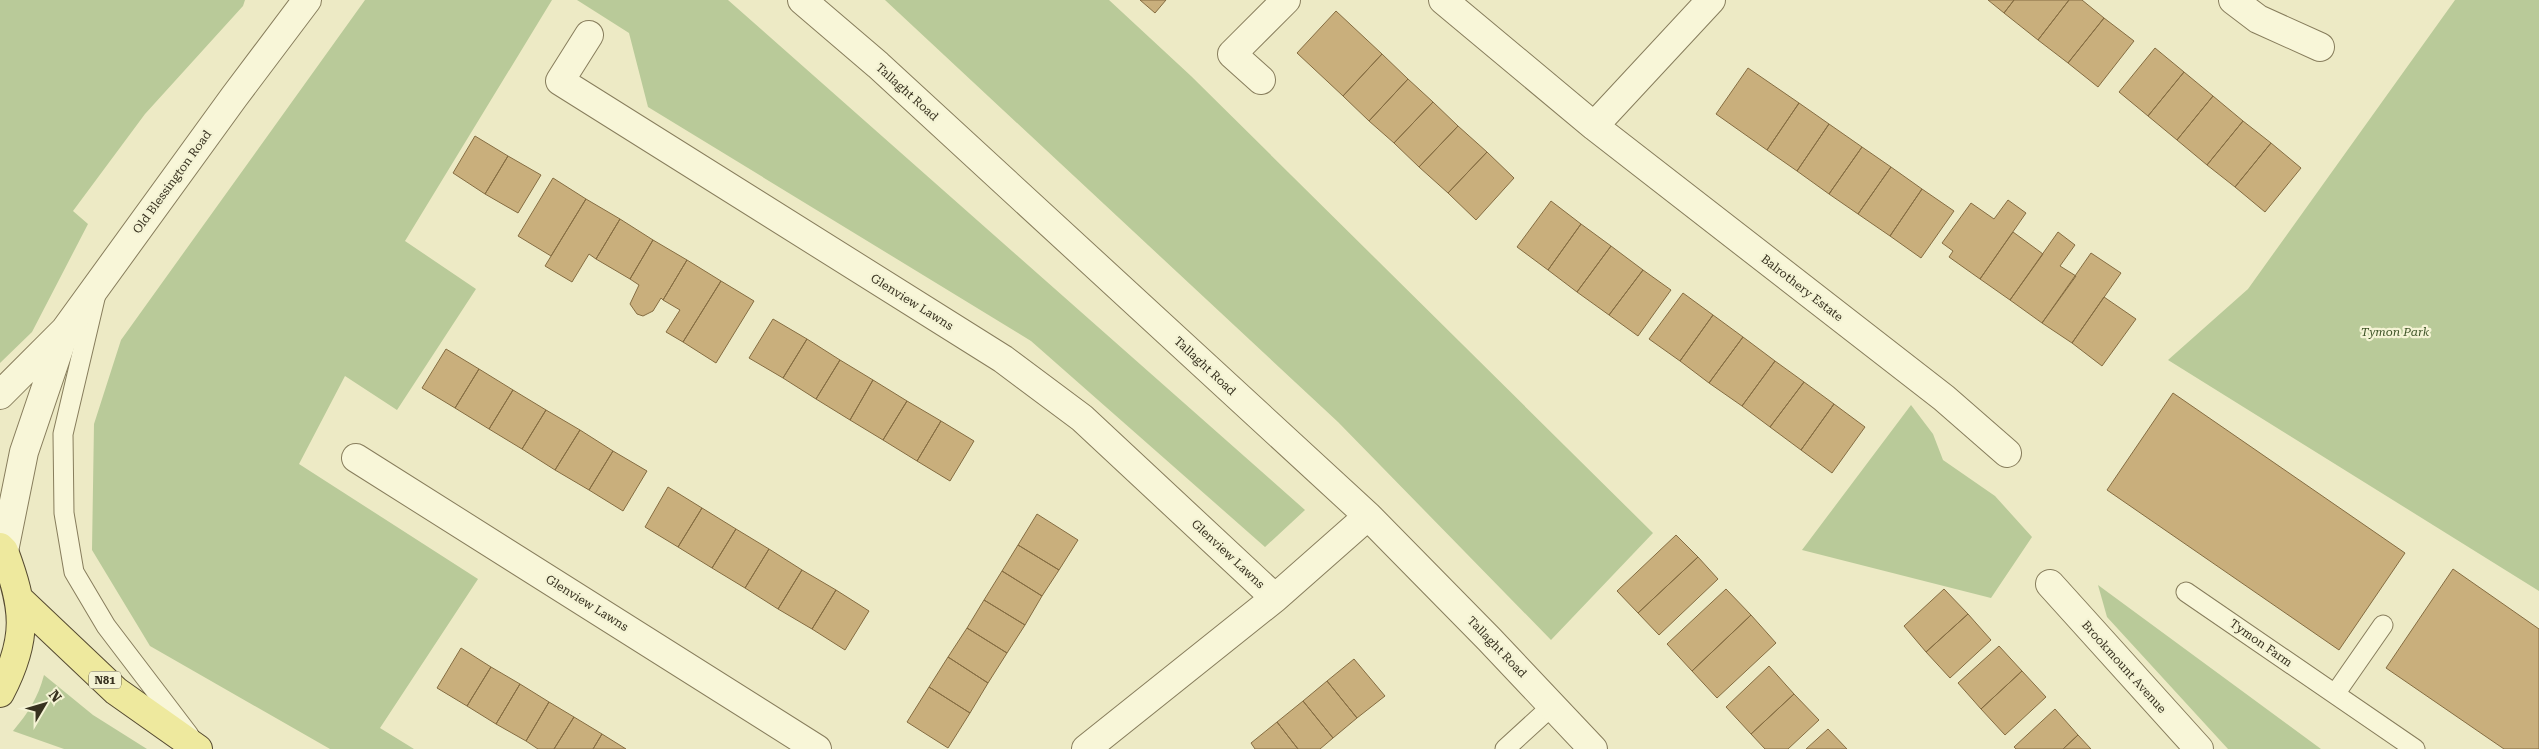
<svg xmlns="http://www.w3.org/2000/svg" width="2539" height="749" font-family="'Roboto Serif',serif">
<rect width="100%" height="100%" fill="#edeac5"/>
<path fill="#b9ca99" d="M0 0H245L243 6 145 114 73 211 88 224 32 332 0 363Z
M365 0H552L405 241 476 289 397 410 345 376 299 464 478 579 380 728 414 749H330L150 646 92 550 94 424 121 340Z
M577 0H728L1305 510 1265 547 1031 341 648 107 629 33Z
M885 0H1109L1191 76 1653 533 1551 640 1338 422Z
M2455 0H2539V591L2168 360 2248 289Z
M1911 405 1933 434 1943 460 1995 496 2032 537 1991 598 1802 550Z
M2098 585 2321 749H2228L2107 617Z
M44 675 93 715 147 749H64L13 731C28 713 38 698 44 675Z"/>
<path fill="#c9af7c" stroke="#856d42" d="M1140 0H1166L1155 13Z
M1988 0H2014L2004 13Z
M2014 0H2069L2038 40 2004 13Z
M2069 0H2082L2104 18 2068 63 2038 40Z
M1336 11 1382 54 1343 96 1297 53Z
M2104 18 2134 41 2098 87 2068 63Z
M2155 48 2184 72 2148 116 2119 92Z
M1382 54 1408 79 1369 121 1343 96Z
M1748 68 1799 103 1767 150 1716 114Z
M2184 72 2213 96 2177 140 2148 116Z
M1408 79 1433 102 1394 143 1369 121Z
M2213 96 2243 121 2207 165 2177 140Z
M1433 102 1458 126 1419 167 1394 143Z
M1799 103 1829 124 1797 171 1767 150Z
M2243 121 2271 143 2235 187 2207 165Z
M1829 124 1862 147 1829 194 1797 171Z
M1458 126 1487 152 1448 193 1419 167Z
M475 136 508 156 485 194 453 173Z
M2271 143 2301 168 2265 212 2235 187Z
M1862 147 1891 167 1858 214 1829 194Z
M1487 152 1514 178 1476 220 1448 193Z
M508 156 541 175 518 213 485 194Z
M1891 167 1922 189 1890 236 1858 214Z
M553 178 586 199 551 256 518 236Z
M1922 189 1954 211 1921 258 1890 236Z
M586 199 620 219 596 259 589 254 572 282 545 266Z
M2008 200 2026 213 1980 279 1949 257 1953 251 1942 243 1971 203 1994 219Z
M1551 201 1581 224 1548 270 1517 247Z
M620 219 653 240 630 279 596 259Z
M1581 224 1611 246 1577 292 1548 270Z
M2013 232 2043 254 2010 300 1980 279Z
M2058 232 2075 245 2060 266 2076 276 2042 323 2010 300Z
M653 240 687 260 663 300 661 298 653 311 643 316 637 314 630 304 639 285 630 279Z
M1611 246 1643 270 1609 315 1577 292Z
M2091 253 2121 273 2072 343 2042 323Z
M687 260 721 281 683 342 666 332 680 310 663 300Z
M1643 270 1671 290 1638 336 1609 315Z
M721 281 754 301 716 363 683 342Z
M1683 293 1713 315 1680 361 1649 339Z
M2104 297 2136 319 2102 366 2072 343Z
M1713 315 1743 337 1709 383 1680 361Z
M773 319 807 339 783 378 749 358Z
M1743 337 1775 361 1742 406 1709 383Z
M807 339 840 360 816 399 783 378Z
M446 349 479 369 455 408 422 388Z
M840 360 873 380 850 420 816 399Z
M1775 361 1804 382 1770 427 1742 406Z
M479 369 513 390 489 429 455 408Z
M873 380 907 401 883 440 850 420Z
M1804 382 1834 404 1801 450 1770 427Z
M513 390 546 410 522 449 489 429Z
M2173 393 2405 553 2339 650 2107 490Z
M907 401 941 421 917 461 883 440Z
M1834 404 1865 427 1832 473 1801 450Z
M546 410 580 430 555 470 522 449Z
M941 421 974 441 950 481 917 461Z
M580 430 613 451 589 490 555 470Z
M613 451 647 471 623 511 589 490Z
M668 487 702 508 678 547 645 527Z
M702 508 736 529 712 568 678 547Z
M1037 514 1078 540 1059 570 1018 545Z
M736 529 769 549 745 588 712 568Z
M1676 535 1698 557 1638 613 1617 591Z
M1018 545 1059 570 1042 596 1002 571Z
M769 549 802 570 778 609 745 588Z
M1698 557 1718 579 1659 635 1638 613Z
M2453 569 2539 629V749H2504L2386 668Z
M802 570 836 590 812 629 778 609Z
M1002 571 1042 596 1025 625 984 600Z
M1726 589 1751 615 1692 671 1667 644Z
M1944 589 1968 614 1926 652 1904 626Z
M836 590 869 611 845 650 812 629Z
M984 600 1025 625 1007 653 967 628Z
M1968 614 1991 640 1950 678 1926 652Z
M1751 615 1776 643 1717 698 1692 671Z
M967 628 1007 653 988 683 948 657Z
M1999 646 2022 671 1981 709 1958 683Z
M461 648 491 667 467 706 437 688Z
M948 657 988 683 970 713 929 687Z
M1354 659 1385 696 1357 718 1327 681Z
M1769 666 1794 694 1751 734 1726 707Z
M491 667 520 684 496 724 467 706Z
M2022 671 2046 697 2005 735 1981 709Z
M1327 681 1357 718 1333 738 1303 701Z
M520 684 549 702 526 741 496 724Z
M929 687 970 713 948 748 907 722Z
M1794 694 1819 720 1788 749H1765L1751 734Z
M1303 701 1333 738 1320 749H1298L1277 722Z
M549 702 574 717 554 749H538L526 741Z
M2055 709 2078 735 2063 749H2016L2014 747Z
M574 717 602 734 593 749H554Z
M1277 722 1298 749H1255L1251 743Z
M1828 729 1847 749H1806Z
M602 734 626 749H593Z
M2078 735 2091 749H2063Z"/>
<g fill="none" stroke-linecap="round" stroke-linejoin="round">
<defs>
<path id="service" d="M96 294 63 434 64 513 74 572 106 626 189 735
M2186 592 2415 749
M2335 694 2383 625
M1505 749 1552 706"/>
<path id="minor" d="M802 0 878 65 1368 516 1489 639 1593 749
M1443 0 1594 126 1944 398 2007 453
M2233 0 2258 19 2320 47
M589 35 560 81 1003 359 1082 418 1275 598
M1261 80 1232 54 1286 0
M1594 126 1711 0
M356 458 817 749
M2050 584 2199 749
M1086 749 1275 598 1368 516"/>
<path id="tertiary" d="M0 395 65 330 234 97 307 0
M4 551 24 452 64 334"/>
<path id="primary" d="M0 547 4 551C25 608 29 638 0 693
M21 601 116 691 198 749"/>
</defs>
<use href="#service" stroke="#877d5c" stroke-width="21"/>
<use href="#minor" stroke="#877d5c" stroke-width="30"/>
<use href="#tertiary" stroke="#877d5c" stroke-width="30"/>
<use href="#primary" stroke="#554a30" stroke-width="30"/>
<use href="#service" stroke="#f8f6d8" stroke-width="19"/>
<use href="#minor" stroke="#f8f6d8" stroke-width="28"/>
<use href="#tertiary" stroke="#f8f6d8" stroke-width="28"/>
<use href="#primary" stroke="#eee99e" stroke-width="28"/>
</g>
<g text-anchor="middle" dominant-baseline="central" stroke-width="4.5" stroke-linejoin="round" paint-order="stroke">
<rect fill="#f4f3d4" stroke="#706b55" stroke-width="1" x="89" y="671.5" width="32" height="17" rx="4"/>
<g font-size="11" font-weight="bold" fill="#37311f">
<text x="105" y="680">N81</text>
</g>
<g font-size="12" fill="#37311f" stroke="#f4f3d4">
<text transform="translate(907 92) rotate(42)">Tallaght Road</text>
<text transform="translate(172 182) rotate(-54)">Old Blessington Road</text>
<text transform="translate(1802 288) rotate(38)">Balrothery Estate</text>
<text transform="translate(912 302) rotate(32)">Glenview Lawns</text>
<text transform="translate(1205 366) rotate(43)">Tallaght Road</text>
<text transform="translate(1228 554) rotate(43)">Glenview Lawns</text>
<text transform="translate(587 603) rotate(32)">Glenview Lawns</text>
<text transform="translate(2261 643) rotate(35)">Tymon Farm</text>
<text transform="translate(1497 647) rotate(46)">Tallaght Road</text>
<text transform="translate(2124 667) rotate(48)">Brookmount Avenue</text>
</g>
<g font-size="12" font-style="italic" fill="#3d5326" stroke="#f4f3d4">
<text x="2395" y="332">Tymon Park</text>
</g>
</g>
<g transform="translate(45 704) rotate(52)" stroke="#f4f3d4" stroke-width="4" paint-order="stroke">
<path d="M0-4L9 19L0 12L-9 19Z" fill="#37311f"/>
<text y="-8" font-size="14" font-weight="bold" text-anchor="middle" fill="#37311f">N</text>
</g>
</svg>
